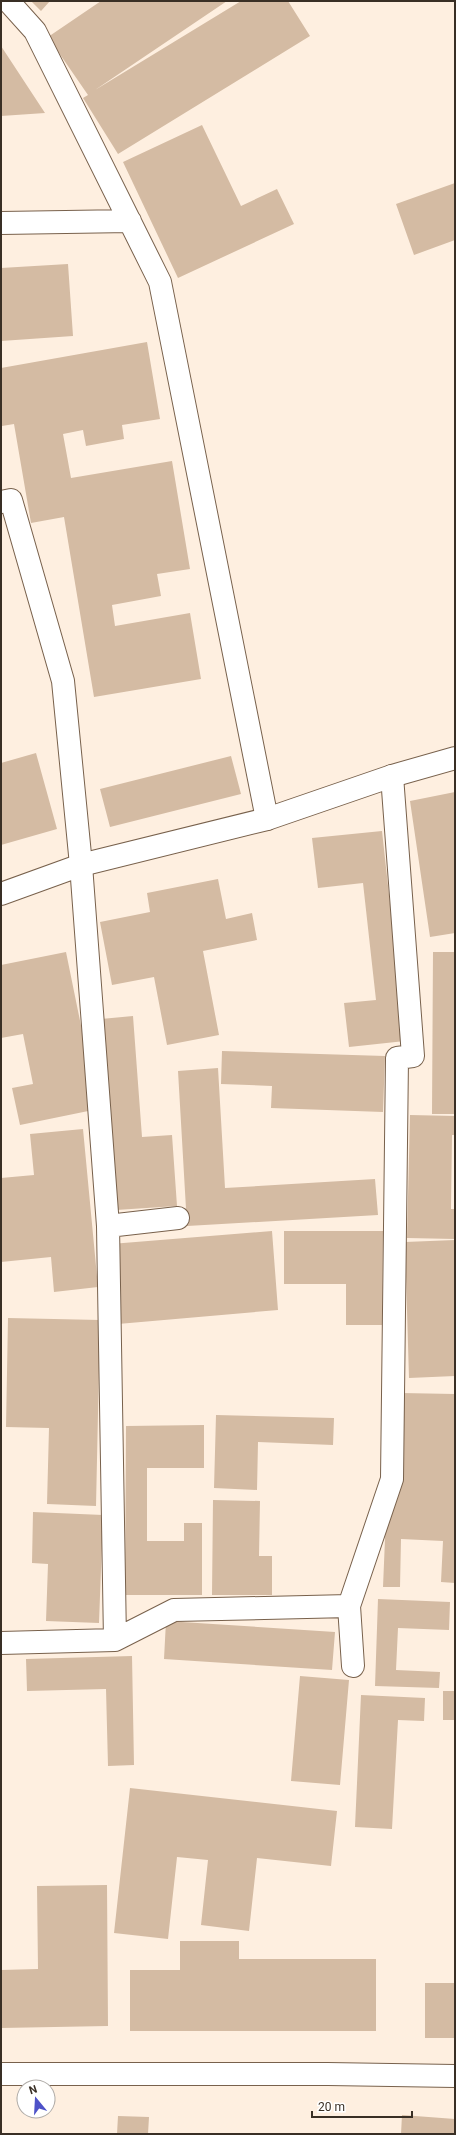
<svg xmlns="http://www.w3.org/2000/svg" width="456" height="2135" font-family="Roboto,sans-serif">
<rect width="100%" height="100%" fill="#feefe0"/>
<path fill="#d4bba3" d="M31 1H50L41 11Z
M101 1H227L95 90 241 1H288L310 36 118 154 83 98 88 95 48 37Z
M1 46 45 113 1 116Z
M202 125 241 206 277 189 294 224 178 278 123 162Z
M455 183V240L414 255 396 204Z
M68 264 73 336 1 341V268Z
M147 342 160 419 122 425 124 439 86 446 83 430 63 434 71 478 172 461 190 569 157 574 161 596 112 605 115 626 190 613 201 679 94 697 64 517 31 523 14 424 2 426 1 368Z
M36 753 57 829 1 845V763Z
M231 756 241 794 110 827 100 789Z
M455 792V933L430 937 410 801Z
M382 831 405 1041 349 1047 344 1003 376 1000 363 883 318 888 312 838Z
M218 879 226 919 252 913 257 940 203 951 219 1035 167 1045 154 977 112 985 100 922 150 912 147 893Z
M66 952 98 1109 20 1125 12 1088 33 1084 23 1034 1 1038V965Z
M433 952H455V1114H432Z
M133 1016 142 1137 172 1135 177 1206 116 1210 101 1019Z
M222 1051 385 1056 383 1112 271 1108 272 1086 221 1084Z
M218 1068 225 1188 375 1179 378 1215 187 1226 178 1071Z
M410 1115 455 1116V1135H452L451 1209H455V1239L407 1238Z
M83 1129 98 1287 54 1292 51 1257 1 1262V1178L34 1175 30 1134Z
M272 1231 278 1310 118 1324 111 1244Z
M284 1231H383L382 1325H346V1284H284Z
M455 1240V1376L409 1378 405 1242Z
M8 1318 100 1320 96 1506 47 1504 49 1428 6 1427Z
M401 1393 455 1394V1583L441 1582 443 1541 401 1539 400 1587H383L387 1491Z
M216 1415 334 1418 333 1445 258 1442 257 1490 214 1488Z
M204 1425V1468H147V1541H184V1523H202V1595H125L126 1426Z
M213 1500 260 1501 259 1556H272V1595H212Z
M33 1512 103 1515 99 1623 46 1621 48 1564 32 1563Z
M378 1599 450 1602 449 1630 398 1628 396 1670 440 1672 439 1688 375 1686Z
M166 1621 335 1632 332 1670 164 1659Z
M132 1656 134 1765 108 1766 106 1689 27 1691 26 1659Z
M300 1676 349 1680 340 1785 291 1781Z
M443 1691H455V1720H443Z
M361 1695 425 1698 424 1721 398 1720 392 1829 355 1827Z
M130 1788 337 1811 331 1866 257 1858 249 1931 201 1925 208 1860 177 1857 168 1939 114 1933Z
M107 1885 108 2026 1 2028V1970L38 1969 37 1886Z
M180 1941H239V1959H376V2031H130V1970H180Z
M425 1983H455V2038H425Z
M402 2115 455 2119V2134H401Z
M118 2116 149 2117 148 2134H117Z"/>
<g fill="none" stroke-linecap="round" stroke-linejoin="round">
<defs>
<path id="street" d="M8 1 35 31 160 282 267 819
M1 223 130 221
M1 502 11 500 63 681 81 865 108 1226 178 1218
M349 1606 353 1666
M115 1640 174 1610 349 1606 392 1479 397 1058 413 1056 392 776
M1 1643 115 1640 108 1226"/>
<path id="secondary" d="M1 894 81 865 267 819 392 776 455 758
M1 2074H328L455 2076"/>
</defs>
<use href="#street" stroke="#78614c" stroke-width="24"/>
<use href="#secondary" stroke="#78614c" stroke-width="24"/>
<use href="#street" stroke="#fff" stroke-width="22"/>
<use href="#secondary" stroke="#fff" stroke-width="22"/>
</g>
<rect width="456" height="2135" fill="none" stroke="#392f25" stroke-width="4"/>
<g transform="translate(36 2099) rotate(342)"><circle r="19" fill="#ffffff" stroke="#b0aca8"/>
<path d="M0-3L7 15L0 10L-7 15Z" fill="#4e52c8"/>
<text y="-6" font-size="11" font-weight="bold" text-anchor="middle" fill="#392f25">N</text>
</g>
<path d="M312 2111v6h100v-6" fill="none" stroke="#392f25" stroke-width="2"/>
<text x="318" y="2111" font-size="12" fill="#392f25" stroke="#ffffff" stroke-width="3" paint-order="stroke">20 m</text>
</svg>
